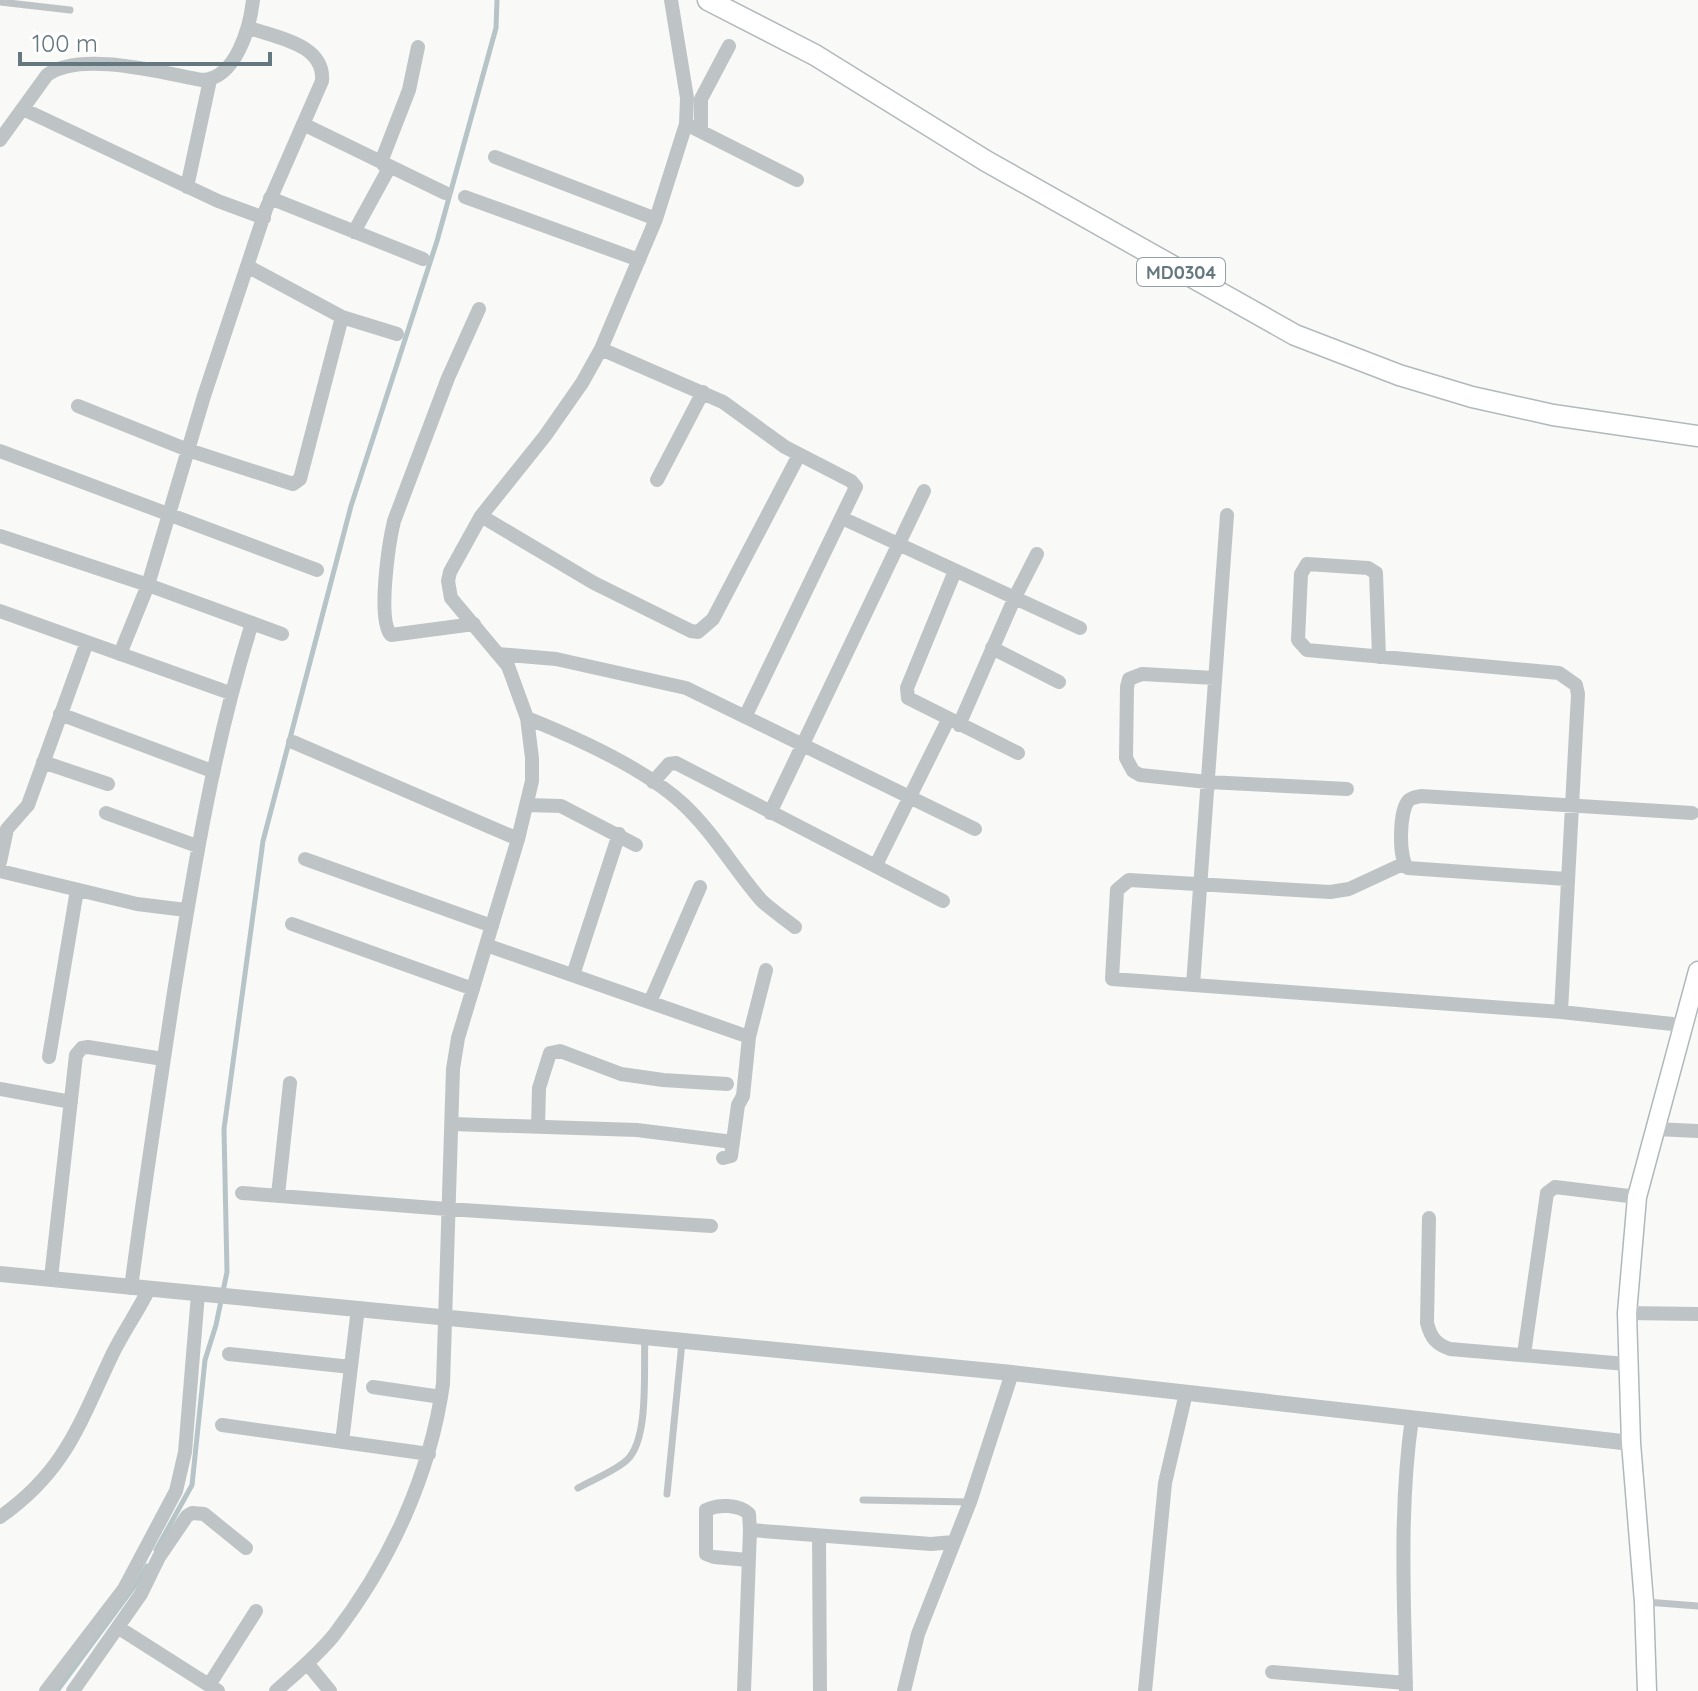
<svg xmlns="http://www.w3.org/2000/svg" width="1698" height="1691" font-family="Quicksand,sans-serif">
<rect width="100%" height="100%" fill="#f9f9f7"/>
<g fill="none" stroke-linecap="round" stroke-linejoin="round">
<path stroke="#b7c4c7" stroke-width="5" d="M156 1550 192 1485 205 1360 216 1325 227 1272 224 1129 263 841 351 506 437 241 496 28 497 0
M57 1691 139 1580 147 1566"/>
<defs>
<path id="secondary" d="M1647 1691 1644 1602 1631 1443 1627 1313 1637 1197 1698 971"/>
<path id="primary" d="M708 0 815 55 986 161 1295 335 1399 375 1472 397 1553 415 1698 436"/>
</defs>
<use href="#secondary" stroke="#b1b8bb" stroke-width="21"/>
<use href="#primary" stroke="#b2b8bb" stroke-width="23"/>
<path stroke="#bec4c6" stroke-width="7" d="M0 2 70 10
M578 1488C594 1479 615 1471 627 1460 650 1438 643 1368 645 1337
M667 1494 682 1342
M863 1500 970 1502
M1646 1602 1698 1606"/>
<path stroke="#bec4c6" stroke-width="14" d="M23 109 218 201 264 218
M303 124 445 193
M686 124 797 180
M701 131V99L729 46
M0 140 47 75C80 50 163 73 202 80 236 79 250 27 253 0
M495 157 656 219
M187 187 210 80
M465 197 639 260
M270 198 423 259
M354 232 388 170 381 162 409 90 418 47
M247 266 342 317 397 334
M601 349 723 402 785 447 851 481 856 487 745 717
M78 406 188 450 293 484 300 479 342 317
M0 451 317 570
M657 480 703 392
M481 516 594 583 691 631 698 632 713 619 799 455
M842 518 1080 628
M0 536 148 585 282 634
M955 571 907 688 908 698 1018 753
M0 611 230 693
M474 624 391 635C377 619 389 542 394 521L448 378 479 309
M992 648 1059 682
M120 654 148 585 204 396 266 209 322 81C325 44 277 38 250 28
M498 654 556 659 686 688 975 829
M1379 657 1376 573 1368 568 1307 564 1301 574 1298 640 1307 650 1559 673 1576 685 1578 694 1561 1012
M1215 678 1142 674 1129 679 1127 687 1126 758 1133 771 1140 775 1208 782 1347 789
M60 714 212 771
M527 718C577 738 644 768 683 804 714 833 734 869 761 900 771 910 784 918 795 927
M959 725 1015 597 1037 554
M293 742 518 839
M43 762 108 784
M653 782 669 764 676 763 943 901
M527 805 561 806 636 845
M106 813 197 846
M770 813 924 491
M305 859 492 926
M0 862 7 829 28 805 87 642
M1403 864 1349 889 1330 892 1129 880 1117 890 1112 979 1561 1012 1682 1025
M876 865 948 720
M0 871 137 904 186 910
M1566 879 1408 868C1398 859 1399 810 1409 800 1413 797 1417 797 1421 796L1692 813
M292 924 473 989
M486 945 749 1037
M573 975 619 834
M1193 985 1227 515
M650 1002 700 887
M49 1057 77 890
M0 1089 71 1102
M452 1124 637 1130 725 1141
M538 1127 539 1088 550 1053 560 1051 621 1074 663 1080 727 1084
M1655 1129 1698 1131
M723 1158 731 1156 738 1105 743 1096 749 1037 766 970
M242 1193 447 1209 711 1226
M278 1195 290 1083
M1429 1218 1427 1323C1431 1338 1436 1344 1450 1349L1626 1364
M51 1278 76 1055 82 1048 88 1047 163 1059
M131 1288C144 1189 159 1091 174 992 194 867 214 744 252 623
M1627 1313 1698 1314
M229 1354 351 1367
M1524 1354 1547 1193 1555 1187 1637 1197
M373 1387 441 1397
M222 1425 429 1454
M342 1442 358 1308
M0 1517C66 1471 80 1422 113 1353 124 1331 138 1311 149 1289
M750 1530 931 1544 953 1542
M819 1536 820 1691
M119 1628 218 1691
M307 1663 330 1691
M1272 1672 1406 1683
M209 1685 256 1611
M46 1691 124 1589 176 1491 185 1452 198 1294
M73 1691 141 1594 159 1557 187 1516 192 1513 204 1514 246 1548
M276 1691C296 1673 317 1656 334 1635 390 1562 430 1476 443 1384L453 1069 458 1038 518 839 532 781V758L527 718 508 666 451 598 448 581 450 572 481 516 545 436 582 383 601 349 656 219 686 124 687 98 671 0
M744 1691 750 1530 749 1514C739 1504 718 1504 706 1510V1554L714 1557 748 1560
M904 1691 918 1634 970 1502 1012 1373
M1145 1691 1165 1483 1186 1393
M1406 1691C1404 1600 1399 1508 1412 1418"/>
<path stroke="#bec4c6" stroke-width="16" d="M0 1274 1012 1373 1631 1443"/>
<use href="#secondary" stroke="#fff" stroke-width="18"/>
<use href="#primary" stroke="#fff" stroke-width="20"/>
</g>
<g text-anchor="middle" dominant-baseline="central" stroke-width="8" stroke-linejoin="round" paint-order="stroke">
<rect fill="#fff" stroke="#94a0a5" stroke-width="2" x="1137" y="258" width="88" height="28" rx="6"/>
<g font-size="18" font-weight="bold" fill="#66787f">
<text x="1181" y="272">MD0304</text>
</g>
</g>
<path d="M20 52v12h250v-12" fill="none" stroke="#66787f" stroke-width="4"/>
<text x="32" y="52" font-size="24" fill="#66787f" stroke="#ffffff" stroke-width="6" paint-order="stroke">100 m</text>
</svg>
